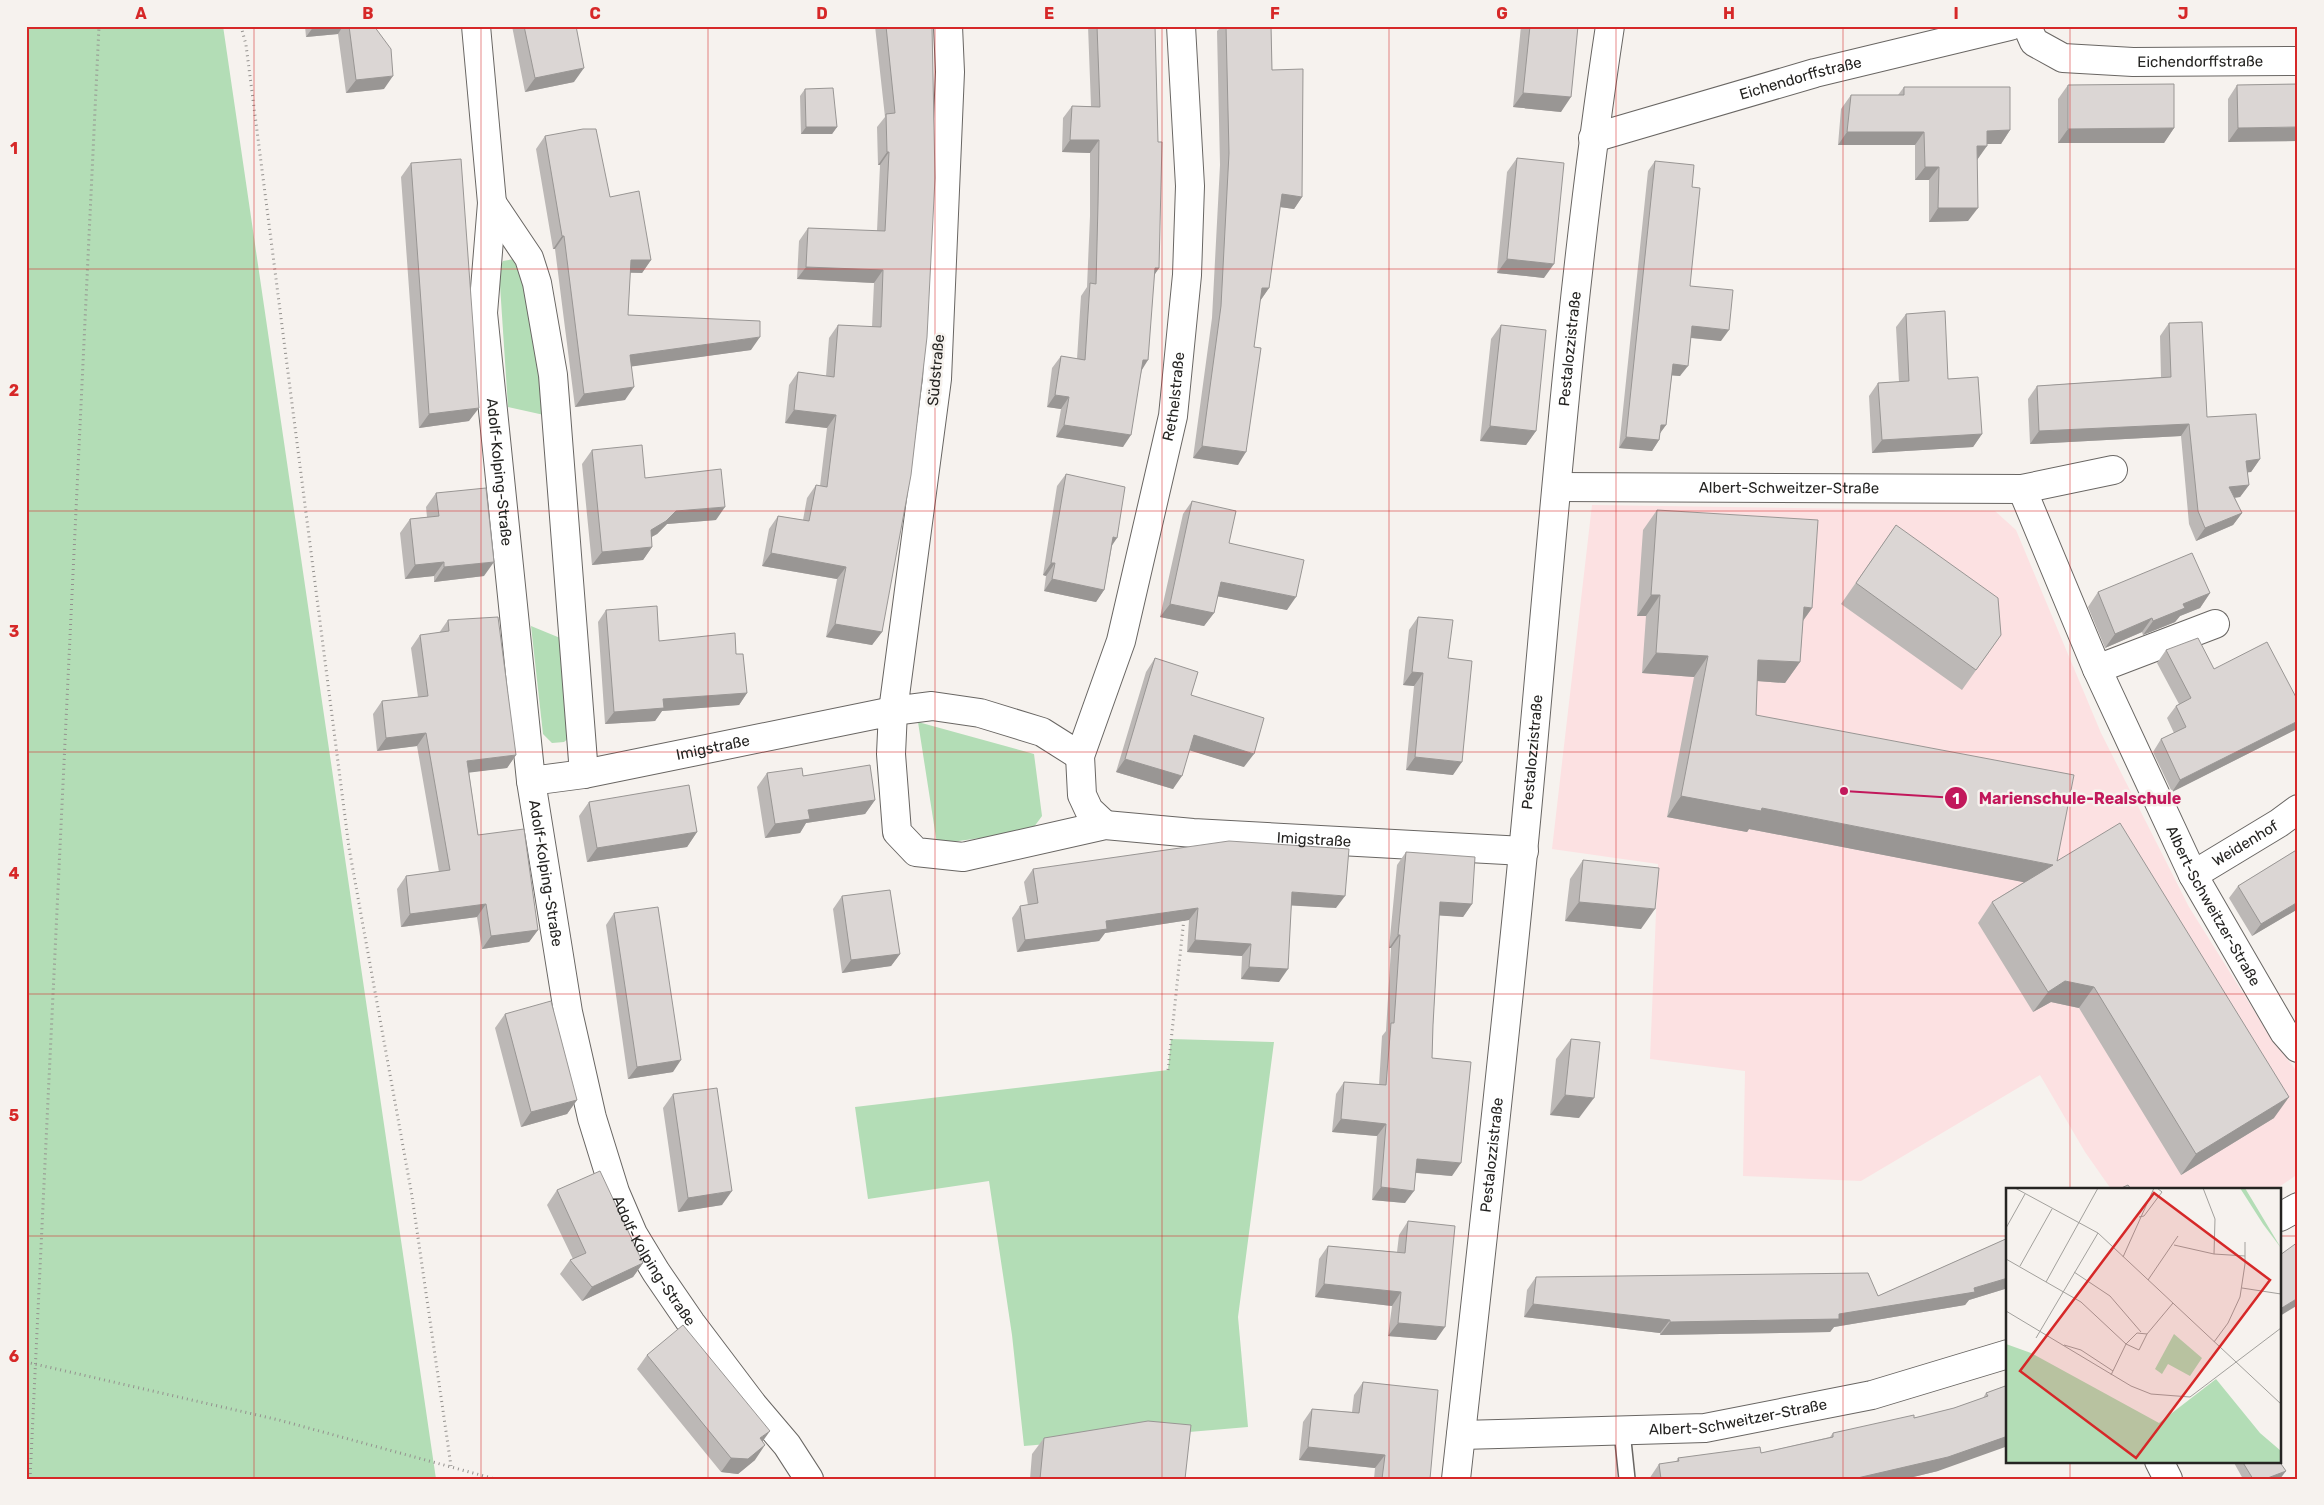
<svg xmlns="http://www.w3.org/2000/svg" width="2324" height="1505" font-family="Rubik,sans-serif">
<rect width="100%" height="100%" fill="#f6f2ee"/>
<path fill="#fce1e2" d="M1592 505 1995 511 2016 530 2101 733 2189 907 2268 1033 2298 1073V1174L2276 1189H2111L2085 1152 2040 1075 1861 1181 1743 1176 1745 1071 1650 1059 1658 864 1552 849Z"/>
<path fill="#b3ddb6" d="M26 26H223L436 1479H26Z
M514 259 526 270 544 415 508 407 499 270 503 261Z
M531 626 565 640 572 735 564 742 552 743 543 734Z
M918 722 1034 754 1042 816 1031 831 937 844Z
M1171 1039 1274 1042 1238 1317 1248 1427 1024 1446 1012 1335 989 1181 868 1199 855 1107 1168 1070Z"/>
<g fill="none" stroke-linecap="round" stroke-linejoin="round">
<defs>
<path id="service" d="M1622 1431 1627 1479"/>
<g id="minor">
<path id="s1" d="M476 26 492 203 483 313 531 781 568 1012 592 1118 615 1192 633 1234 656 1272 691 1323 753 1405 787 1445 809 1479"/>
<path d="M948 26 950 72 937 379 893 711 932 706 980 713 1042 732 1080 756"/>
<path id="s2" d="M2027 26 2034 42 2063 58 2133 62 2298 61"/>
<path id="s3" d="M1593 138 1815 73 2010 26"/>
<path d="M492 203 529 258 537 283 553 375 584 774"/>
<path id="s4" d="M1557 487 2022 489 2113 470"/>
<path id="s5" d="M2022 489 2097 669 2193 875 2284 1032 2298 1048"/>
<path d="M2097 669 2215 624"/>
<path id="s6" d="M531 781 584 774 893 711 891 754 897 832 916 852 963 857 1105 825 1193 833 1524 851"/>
<path id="s7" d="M1105 825 1089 810 1082 795 1080 756 1121 641 1173 416 1187 275 1190 186 1181 26"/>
<path id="s8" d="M2193 875 2279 823 2298 809"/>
<path d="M2280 1217 2298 1207"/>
<path id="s9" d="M1461 1435 1705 1428 1872 1395 2008 1354"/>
<path d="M2159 1461 2168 1479"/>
<path id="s10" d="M1456 1479C1481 1253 1507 1026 1528 800 1552 542 1571 282 1610 26"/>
</g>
</defs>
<use href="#service" stroke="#696663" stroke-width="18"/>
<use href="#minor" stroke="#696663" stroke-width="30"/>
<path stroke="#94918e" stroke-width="3" stroke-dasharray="1 4" stroke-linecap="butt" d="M241 26 246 45 349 848 412 1196 451 1466
M1168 1070 1184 918
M26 1362 279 1420 495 1479
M30 1479 99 26"/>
<use href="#service" stroke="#fff" stroke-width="15"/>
<use href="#minor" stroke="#fff" stroke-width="28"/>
</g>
<path fill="#bcb8b6" d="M305 26H397L376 29 384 89 346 93 338 34 306 37Z
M512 26H576L574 82 525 92Z
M875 26H932L882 632 872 645 826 637 837 579 762 566 769 529 778 516 803 520 807 498 816 485 820 486 827 428 785 423 789 385 798 372 826 376 829 338 838 325 872 327 874 283 797 279 799 241 808 228 877 231 880 165H878L877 127 885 117Z
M1088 26H1155L1159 268 1154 275 1142 370 1123 447 1056 437 1061 409 1047 407 1052 368 1061 356 1077 359 1081 296 1087 287 1090 216V153L1062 152 1063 118 1072 106H1091Z
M1220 26H1271L1272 70 1302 197 1294 209 1280 207 1269 288 1260 301 1238 465 1193 458 1212 318 1220 165 1217 31 1220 28Z
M1521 26H1578L1561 112 1513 107Z
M2298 84 2228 142V99L2237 85Z
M2068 85 2174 128 2164 143H2058V99Z
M1904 87 2010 130 2001 144H1987L1977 160 1968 221 1929 222V180H1915V145H1838L1841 109 1851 95H1898Z
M805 89 837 127 832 134H801L800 96Z
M545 136 610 197 651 260 642 273H630L628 315 751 350 632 366 625 400 575 407 555 249H553L536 149Z
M1517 158 1544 278 1497 273 1507 172Z
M1655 161 1692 187 1690 286 1721 341 1690 338 1680 376 1672 375 1666 425 1660 433 1659 440 1652 451 1619 448 1648 171Z
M411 163 469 421 419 428 401 177Z
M1906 314 1948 379 1982 434 1973 447 1872 453 1869 396 1878 383 1899 382 1896 327Z
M2169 323 2207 417 2260 459 2251 472H2247L2249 485 2240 497 2235 498 2242 513 2233 525 2196 541 2189 524 2181 436 2030 444 2028 399 2037 386 2161 377 2160 336Z
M1501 325 1536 431 1526 445 1480 441 1491 339Z
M592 450 645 478 716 520 667 524 657 534 651 537 652 547 643 560 592 565 582 464Z
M1066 474 1112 546 1104 590 1096 602 1044 591 1046 576 1043 575 1057 486Z
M436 493 484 576 434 582V576L405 579 400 533 410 519 427 517 426 507Z
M1192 501 1229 543 1287 610 1217 596 1214 613 1204 626 1160 617 1183 514Z
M1657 510 1812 608 1803 621 1800 662 1785 683 1757 681 1756 715 2057 861 2274 1118 2181 1175 2079 1008 2051 1002 2033 1012 1978 923 1992 902 2024 882 1749 829 1747 832 1667 817 1694 677 1642 673 1646 616H1637L1643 530Z
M1896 525 2001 635 1962 690 1841 604Z
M2098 592 2210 593 2200 608 2180 616 2175 622 2143 635 2142 632 2105 648 2088 607Z
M606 610 659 641 736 654 747 693 739 705 662 711 655 721 605 724 598 622Z
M1418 617 1453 775 1406 770 1414 686 1403 685 1409 630Z
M448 620 516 755 507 768 469 772 478 835 538 930 529 942 482 949 477 917 401 927 397 889 406 876 439 872 417 746 377 751 373 714 382 701 418 697 411 648 420 635 439 633Z
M2166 650 2214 669 2297 729 2172 792 2153 752 2161 739 2174 733 2167 718 2176 706 2179 704 2157 663Z
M1155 658 1191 695 1244 767 1190 750 1173 789 1116 772 1146 672Z
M767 773 803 776 875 800 865 814 806 823 800 833 765 838 757 787Z
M589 802 697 832 687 847 587 862 579 816Z
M2298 849V909L2252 936 2229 898 2238 886Z
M1406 852 1472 904 1463 917 1439 915 1433 1025 1432 1058 1452 1176 1416 1173 1405 1203 1372 1200 1377 1136 1332 1132 1336 1094 1344 1082 1379 1085 1382 1036 1386 1031 1391 948H1389L1397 865Z
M1583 860 1641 929 1565 921 1570 879Z
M1033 869 1336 908 1291 905 1279 982 1241 979 1242 956 1187 952 1189 920 1105 933 1099 941 1017 952 1012 918 1020 906 1028 905 1024 882Z
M842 896 900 954 891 966 842 973 833 909Z
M614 913 673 1072 628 1079 606 925Z
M505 1014 577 1100 567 1114 521 1127 495 1028Z
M1571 1039 1579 1118 1550 1115 1556 1059Z
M673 1094 722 1205 678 1212 663 1108Z
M557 1190 643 1263 633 1277 582 1301 560 1274 570 1260 573 1259 547 1205Z
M1408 1221 1436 1340 1388 1336 1392 1306 1315 1297 1319 1259 1328 1246 1397 1252 1399 1235Z
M2008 1238V1288L1969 1300 1965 1305 1834 1327 1830 1332 1660 1335V1333L1524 1317 1527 1290 1536 1277 1878 1296Z
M647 1355 755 1460 738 1474 721 1472 637 1369Z
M1363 1382 1430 1479H1374L1375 1468 1299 1460 1303 1422 1312 1409 1352 1412 1354 1395Z
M2008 1385 1938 1471 1905 1479H1649L1659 1464 1676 1462 1678 1458 1761 1453 1830 1437 1833 1433 1914 1418 1954 1408 1983 1398 1986 1393Z
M1044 1438 1185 1479H1030L1032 1454Z
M2233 1461H2279L2280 1479H2243Z"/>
<path fill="#999694" d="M314 26H343L338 34 306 37Z
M361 26H397L358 31Z
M1059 26H1079L1058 28Z
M584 68 574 82 525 92 535 78Z
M393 76 384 89 346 93 356 80Z
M1523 93 1571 97 1561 112 1513 107Z
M806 127H837L832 134H801Z
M2298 127V141L2228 142 2238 128Z
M2174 128 2164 143H2058L2068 129Z
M2010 130 2001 144H1977L1987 131Z
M1847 132H1924L1915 145H1838Z
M1070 140H1099L1090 153 1062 152Z
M1977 146H1987L1977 160Z
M887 152H889L880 165H878Z
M1925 167H1939L1929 180H1915Z
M1282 194 1302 197 1294 209 1273 206Z
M1938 208H1978L1968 221 1929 222Z
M562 236H564L555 249H553Z
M1507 259 1554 264 1544 278 1497 273Z
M631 260H651L642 273 622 272Z
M806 267 883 270 874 283 797 279Z
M1155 268H1159L1151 280Z
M1262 288H1269L1260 301 1253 300Z
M1692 326 1729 330 1721 341 1684 337Z
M760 337 751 350 621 368 630 355Z
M1143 360H1148L1140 373Z
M1673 364 1688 366 1680 376 1666 375Z
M634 387 625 400 575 407 584 394Z
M1055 395 1069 397 1061 409 1047 407Z
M479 408 469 421 419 428 429 414Z
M794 410 836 415 827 428 785 423Z
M2189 424 2181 436 2030 444 2039 431Z
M1064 425 1131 435 1123 447 1056 437Z
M1661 425H1666L1658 436Z
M1490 426 1536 431 1526 445 1480 441Z
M1982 434 1973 447 1872 453 1882 440Z
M1626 437 1659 440 1652 451 1619 448Z
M1202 446 1246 452 1238 465 1193 458Z
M2260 459 2251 472 2237 474 2246 461Z
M2249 485 2240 497 2220 499 2229 487Z
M725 507 716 520 667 524 657 534 641 543 651 530 676 511Z
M2242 513 2233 525 2196 541 2205 528Z
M1113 537 1117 538 1109 550Z
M652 547 643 560 592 565 602 552Z
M771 553 846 567 837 579 762 566Z
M444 562 434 576 405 579 415 565Z
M494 562 484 576 434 582 444 567Z
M1051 563H1055L1046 576 1043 575Z
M1052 579 1104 590 1096 602 1044 591Z
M1221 582 1296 597 1287 610 1211 595Z
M2210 593 2200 608 2180 616 2175 622 2143 635 2153 621 2183 604Z
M1651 595H1660L1646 616H1637Z
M1170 604 1214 613 1204 626 1160 617Z
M1804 607 1812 608 1797 629Z
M2152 618 2142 632 2105 648 2115 634Z
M835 624 882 632 872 645 826 637Z
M1656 653 1708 656 1694 677 1642 673Z
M1758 660 1800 662 1785 683 1744 680Z
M1412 672 1423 673 1414 686 1403 685Z
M747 693 739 705 662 711 655 721 605 724 614 712 663 699Z
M2298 721V728L2297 729 2172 792 2180 780Z
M426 733 417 746 377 751 386 738Z
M1194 735 1254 754 1244 767 1185 749Z
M516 755 507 768 458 774 467 761Z
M1415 757 1462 762 1453 775 1406 770Z
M1125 759 1182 776 1173 789 1116 772Z
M1681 796 1762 808 2053 865 2038 885 1749 829 1747 832 1667 817Z
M875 800 865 814 806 823 800 833 765 838 775 824 808 810Z
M697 832 687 847 587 862 597 848Z
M1292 892 1345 896 1336 908 1283 905Z
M1440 902 1472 904 1463 917 1431 915Z
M1579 902 1655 909 1641 929 1565 921Z
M2298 902V909L2252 936 2261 924Z
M486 904 477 917 401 927 410 914Z
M1198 908 1189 920 1105 933 1099 941 1017 952 1025 940 1106 921Z
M538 930 529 942 482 949 491 936Z
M1398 935H1400L1391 948H1389Z
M1195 940 1251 944 1242 956 1187 952Z
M900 954 891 966 842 973 851 960Z
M1249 967 1288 969 1279 982 1241 979Z
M2065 981 2094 987 2079 1008 2051 1002 2033 1012 2048 992Z
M681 1060 673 1072 628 1079 637 1067Z
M1565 1095 1594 1098 1579 1118 1550 1115Z
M2289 1097 2274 1118 2181 1175 2196 1154Z
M577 1100 567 1114 521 1127 531 1112Z
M1341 1119 1386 1124 1377 1136 1332 1132Z
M1417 1159 1461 1163 1452 1176 1408 1172Z
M1381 1187 1414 1191 1405 1203 1372 1200Z
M732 1191 722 1205 678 1212 688 1198Z
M643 1263 633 1277 582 1301 592 1287Z
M2008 1278V1288L1969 1300 1965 1305 1834 1327 1830 1332 1660 1335 1670 1322 1839 1314 1974 1288Z
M1324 1284 1401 1292 1392 1306 1315 1297Z
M2298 1298V1305L2280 1316V1309Z
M1533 1304 1670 1320 1660 1333 1524 1317Z
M1398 1323 1445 1327 1436 1340 1388 1336Z
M770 1431 760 1445V1438Z
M2008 1436V1446L1938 1471 1905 1479H1853Z
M765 1445 755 1460 738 1474 721 1472 731 1458Z
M1308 1447 1385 1455 1375 1468 1299 1460Z
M2286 1471 2280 1479H2265Z"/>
<path fill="#dbd6d4" stroke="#999694" d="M349 26H374L391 49 393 76 356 80Z
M524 26H576L584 68 535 78Z
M886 26H932L935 178 927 337 911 475 882 632 835 624 846 567 771 553 778 516 809 521 816 485 827 487 836 415 794 410 798 372 834 377 838 325 881 327 883 270 806 267 808 228 885 231 889 152H887L886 114 895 113Z
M1097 26H1155L1158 142H1162L1159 268H1155L1148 360H1143L1131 435 1064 425 1069 397 1055 395 1061 356 1085 360 1090 283 1096 284 1098 204 1099 140H1070L1072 106 1100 107Z
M1226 26H1271L1272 70 1303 69 1302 197 1282 194 1269 288H1262L1254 347 1261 348 1246 452 1202 446 1221 306 1229 153Z
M1530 26H1578L1571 97 1523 93Z
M2174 84V128L2068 129V85Z
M2298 84V127L2238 128 2237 85Z
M1904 87H2010V130L1987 131V146H1977L1978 208H1938L1939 167H1925L1924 132H1847L1851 95H1904Z
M833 88 837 127H806L805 89Z
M583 129H596L610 197 639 191 651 260H631L628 315 760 321V337L630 355 634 387 584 394 564 236H562L545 136Z
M1517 158 1564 163 1554 264 1507 259Z
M461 159 479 408 429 414 411 163Z
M1655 161 1694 165 1692 187 1700 188 1690 286 1733 290 1729 330 1692 326 1688 366 1673 364 1666 425H1661L1659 440 1626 437Z
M1945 311 1948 379 1978 377 1982 434 1882 440 1878 383 1909 381 1906 314Z
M2202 322 2207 417 2256 414 2260 459 2246 461 2249 485 2229 487 2242 513 2205 528 2198 511 2189 424 2039 431 2037 386 2171 377 2169 323Z
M1501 325 1546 330 1536 431 1490 426Z
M642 445 645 478 721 469 725 507 676 511 666 521 651 530 652 547 602 552 592 450Z
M1066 474 1125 487 1117 538 1113 537 1104 590 1052 579 1055 563H1051Z
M486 488 494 562 444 567V562L415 565 410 519 439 516 436 493Z
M1192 501 1236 511 1229 543 1304 560 1296 597 1221 582 1214 613 1170 604Z
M1657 510 1818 520 1812 608 1804 607 1800 662 1758 660 1756 715 2074 775 2057 861 2120 823 2289 1097 2196 1154 2094 987 2065 981 2048 992 1992 902 2053 865 1762 808 1761 811 1681 796 1708 656 1656 653 1660 595H1651Z
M1896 525 1998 598 2001 635 1976 670 1856 583Z
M2192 553 2210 593 2183 604 2185 608 2153 621 2152 618 2115 634 2098 592Z
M657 606 659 641 735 633 736 654H743L747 693 663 699 664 708 614 712 606 610Z
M498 617 516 755 467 761 478 835 524 829 538 930 491 936 486 904 410 914 406 876 450 870 426 733 386 738 382 701 428 696 420 635 449 631 448 620Z
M1418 617 1453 620 1448 658 1472 661 1462 762 1415 757 1423 673 1412 672Z
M2198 638 2214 669 2267 642 2298 701V721L2180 780 2161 739 2186 727 2176 706 2191 698 2166 650Z
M1155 658 1198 672 1191 695 1264 718 1254 754 1194 735 1182 776 1125 759Z
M870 765 875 800 808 810 810 819 775 824 767 773 802 768 803 776Z
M689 785 697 832 597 848 589 802Z
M1229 841 1349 849 1345 896 1292 892 1288 969 1249 967 1251 944 1195 940 1198 908 1106 921 1107 929 1025 940 1020 906 1038 903 1033 869Z
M2298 849V902L2261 924 2238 886Z
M1406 852 1475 857 1472 904 1440 902 1433 1025 1432 1058 1471 1062 1461 1163 1417 1159 1414 1191 1381 1187 1386 1124 1341 1119 1344 1082 1386 1085 1391 1023H1394L1400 935H1398Z
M1583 860 1659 868 1655 909 1579 902Z
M890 890 900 954 851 960 842 896Z
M658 907 681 1060 637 1067 614 913Z
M551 1001 577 1100 531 1112 505 1014Z
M1571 1039 1600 1042 1594 1098 1565 1095Z
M717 1088 732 1191 688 1198 673 1094Z
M600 1171 643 1263 592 1287 570 1260 586 1253 557 1190Z
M2128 1185 2131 1189H2119Z
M1408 1221 1455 1226 1445 1327 1398 1323 1401 1292 1324 1284 1328 1246 1405 1253Z
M2008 1238V1278L1974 1288 1975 1292 1839 1314V1319L1670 1322V1320L1533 1304 1536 1277 1868 1273 1878 1296Z
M2298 1242V1298L2280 1309V1255Z
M683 1325 770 1431 760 1438 765 1445 748 1459 731 1458 647 1355Z
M1363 1382 1438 1390 1430 1479H1382L1385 1455 1308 1447 1312 1409 1359 1413Z
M2008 1385V1436L1948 1457 1853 1479H1661L1659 1464 1679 1461 1678 1458 1760 1447 1761 1453 1833 1437V1433L1914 1415V1418L1954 1408 1988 1396 1986 1393Z
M1148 1421 1191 1425 1185 1479H1040L1044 1438Z
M2242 1461H2279L2286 1471 2265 1479H2253Z"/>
<path fill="none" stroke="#d62828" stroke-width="1" stroke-opacity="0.55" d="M254 26V1479M481 26V1479M708 26V1479M935 26V1479M1162 26V1479M1389 26V1479M1616 26V1479M1843 26V1479M2070 26V1189M26 269H2298M26 511H2298M26 752H2298M26 994H2298M26 1236H2008M2280 1236H2298M2070 1461V1479"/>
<g text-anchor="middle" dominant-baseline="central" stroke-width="5" stroke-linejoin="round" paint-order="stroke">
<g font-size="15" fill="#252422" stroke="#f6f2ee">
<text stroke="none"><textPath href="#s2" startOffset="188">Eichendorffstraße</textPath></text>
<text stroke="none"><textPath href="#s3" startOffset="216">Eichendorffstraße</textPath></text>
<text stroke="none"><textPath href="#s10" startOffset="1136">Pestalozzistraße</textPath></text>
<text transform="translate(936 370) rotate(-85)">Südstraße</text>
<text stroke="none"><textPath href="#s7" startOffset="450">Rethelstraße</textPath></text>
<text stroke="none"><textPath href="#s1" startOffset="448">Adolf-Kolping-Straße</textPath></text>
<text stroke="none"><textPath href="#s4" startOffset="232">Albert-Schweitzer-Straße</textPath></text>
<text stroke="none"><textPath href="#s6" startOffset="185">Imigstraße</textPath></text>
<text stroke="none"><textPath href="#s10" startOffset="731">Pestalozzistraße</textPath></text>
<text stroke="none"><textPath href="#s6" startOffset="920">Imigstraße</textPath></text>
<text stroke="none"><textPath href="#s8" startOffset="61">Weidenhof</textPath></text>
<text stroke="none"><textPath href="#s1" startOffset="852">Adolf-Kolping-Straße</textPath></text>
<text stroke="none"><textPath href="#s5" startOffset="459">Albert-Schweitzer-Straße</textPath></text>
<text stroke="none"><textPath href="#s10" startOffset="326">Pestalozzistraße</textPath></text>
<text stroke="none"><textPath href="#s1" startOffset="1258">Adolf-Kolping-Straße</textPath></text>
<text stroke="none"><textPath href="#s9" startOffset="278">Albert-Schweitzer-Straße</textPath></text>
</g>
</g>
<g transform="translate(2006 1188)">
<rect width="275" height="275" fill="#f6f2ee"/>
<path d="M234 0H239L275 60 257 36ZM168 146 196 170 184 188 162 176 156 186 149 181ZM0 156 25 165 153 235 210 191 254 245 275 263V275H0Z" fill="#b3ddb6"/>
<path fill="none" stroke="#a2a09c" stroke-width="1" d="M9 0 92 45 275 216M197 0 209 31 208 66M133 29 138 28 156 4 151 0M0 40 19 6M168 57 208 66 239 68M117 69 148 0M0 71 75 114 120 156 131 145 141 146M14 78 46 21M68 84 104 108 135 144M142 92 172 48M40 94 92 0M236 100 275 106M275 102V118M0 123 125 198 145 206 184 209 275 140M30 150 92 45M208 154 222 135 234 109 239 76V54M58 157 75 162 107 183M105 187 120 156 133 162 141 146 167 115"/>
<path fill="#d62828" fill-opacity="0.15" stroke="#d62828" stroke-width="2.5" d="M148 5 264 92 130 270 14 183Z"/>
<rect width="275" height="275" fill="none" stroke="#252422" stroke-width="2.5"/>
</g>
<path fill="none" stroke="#c2185b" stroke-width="2" d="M1844 791L1956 798"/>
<g fill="#c2185b" stroke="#f6f2ee" stroke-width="2">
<circle cx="1844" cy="791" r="5"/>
<circle cx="1956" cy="798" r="12"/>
</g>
<g font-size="15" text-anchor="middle" font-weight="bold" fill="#fff">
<text x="1956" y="804">1</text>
</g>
<g font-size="16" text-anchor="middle" font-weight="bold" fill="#c2185b" stroke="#f6f2ee" stroke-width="5" stroke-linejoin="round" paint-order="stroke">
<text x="2080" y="804">Marienschule-Realschule</text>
</g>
<rect width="2324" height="1505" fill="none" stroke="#f6f2ee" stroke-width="55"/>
<rect x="28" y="28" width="2268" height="1450" fill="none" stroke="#d62828" stroke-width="2"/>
<g font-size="16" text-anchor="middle" font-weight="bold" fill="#d62828">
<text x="141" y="19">A</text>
<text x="368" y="19">B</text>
<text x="595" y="19">C</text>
<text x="822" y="19">D</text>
<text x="1049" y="19">E</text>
<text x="1275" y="19">F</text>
<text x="1502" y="19">G</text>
<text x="1729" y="19">H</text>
<text x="1956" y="19">I</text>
<text x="2183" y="19">J</text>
<text x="14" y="154">1</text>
<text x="14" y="396">2</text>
<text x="14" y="637">3</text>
<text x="14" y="879">4</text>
<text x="14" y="1121">5</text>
<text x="14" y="1362">6</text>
</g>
</svg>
